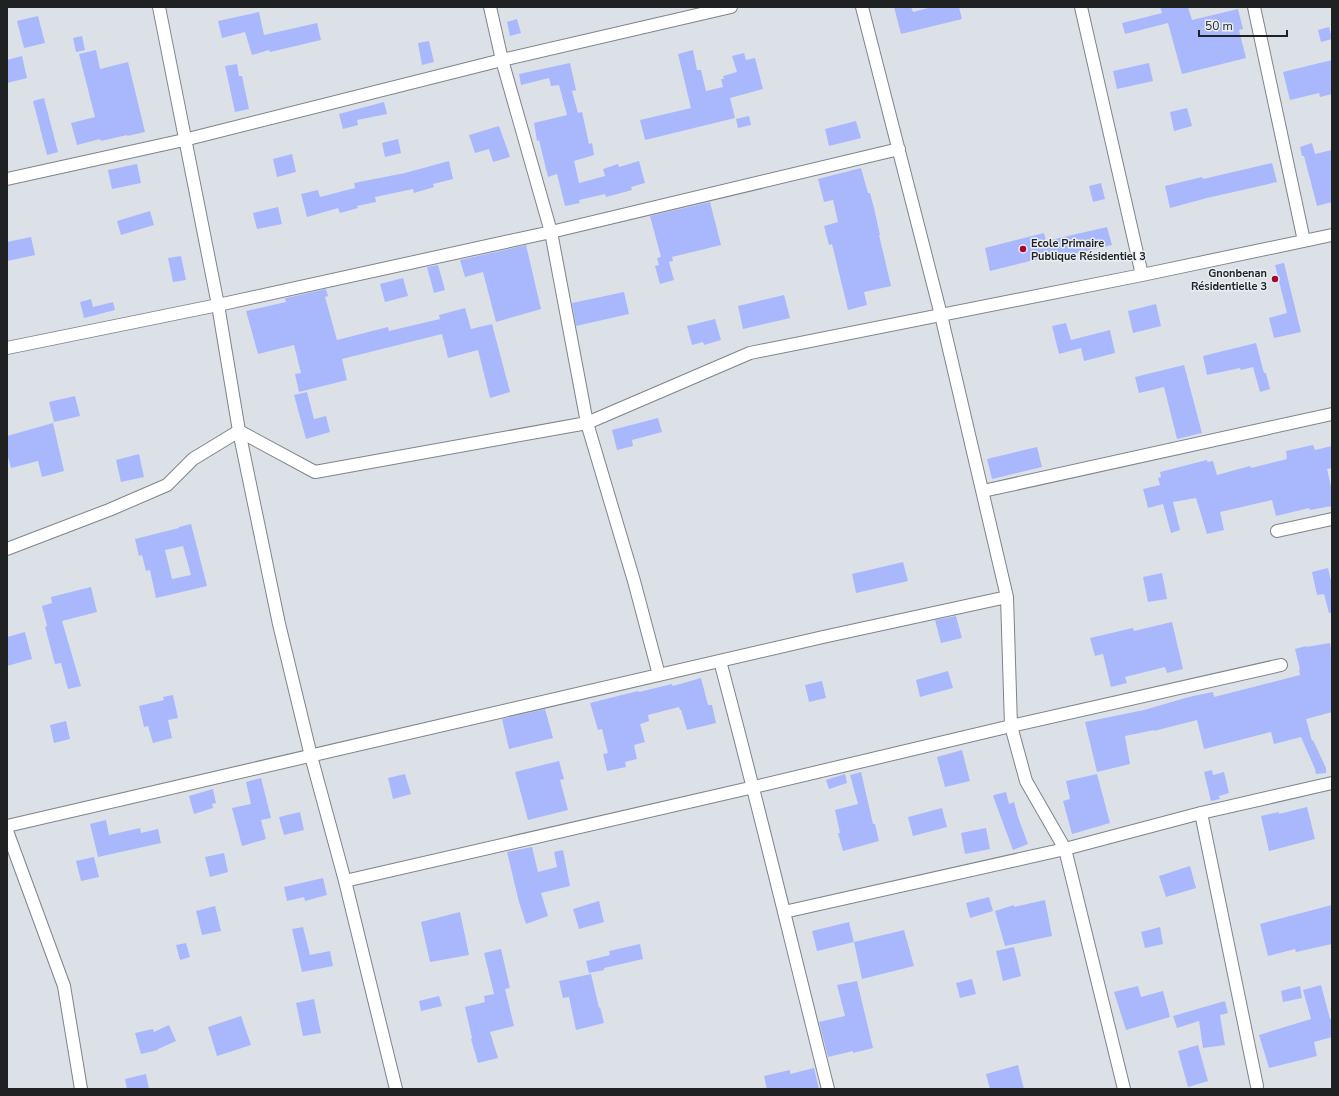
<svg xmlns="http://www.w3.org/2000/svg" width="1339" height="1096" font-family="'Nunito Sans',sans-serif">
<rect width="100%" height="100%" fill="#dbe1e6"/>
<path fill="#a9b8fd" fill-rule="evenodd" d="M894 7H911L913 12 932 7H959L962 19 901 34Z
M1160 7H1188L1192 20 1238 9 1243 29 1239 30 1246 58 1182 74 1168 23 1125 34 1122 23 1162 13Z
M259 12 264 35 317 23 321 40 270 52 269 50 252 55 245 32 222 38 218 21Z
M38 16 45 43 24 48 17 21Z
M517 19 521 33 510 36 507 22Z
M1329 27 1332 39 1321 42 1318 30Z
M82 36 85 50 76 52 73 38Z
M429 41 434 62 422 65 418 43Z
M96 50 100 69 128 62 145 132 127 136V135L101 141 100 139 77 145 71 123 95 117 79 54Z
M693 50 697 70H701L706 91 723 87 721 79H724L723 76 737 72 732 56 744 53 746 60 755 58 763 89 730 98 735 118 645 140 640 120 691 108 678 54Z
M22 56 27 78 7 83V60Z
M1332 60V94L1320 97 1319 93 1290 100 1283 72Z
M570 63 576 90 572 91 578 113 582 112 589 144 592 143 594 155 574 161 579 183 605 176 603 169 618 164 619 167 639 161 645 183 631 187 632 190 606 197 605 194 579 200 580 203 565 206 557 174 548 177 539 140 537 141 534 123 567 115 559 85 551 86 549 78 521 85 519 74Z
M1149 63 1153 81 1117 89 1113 71Z
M237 64 239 76H242L249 109 235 112 225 66Z
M44 98 58 152 47 155 33 101Z
M384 102 387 114 357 120 358 125 343 129 339 114Z
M1187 108 1192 126 1174 131 1170 112Z
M749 116 751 125 738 128 736 119Z
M856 121 861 138 829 146 825 129Z
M499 126 510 157 493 162 489 149 475 153 469 135Z
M398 139 401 153 385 157 382 143Z
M1312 143 1315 154 1332 150V202L1317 206 1304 156H1302L1300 147Z
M292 154 296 172 277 177 273 159Z
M449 161 453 179 433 184 434 187 414 193 413 189 375 197 376 202 357 206 358 208 340 213 338 208 307 217 301 194 318 190 320 197 355 188 354 183 405 173Z
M1272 163 1277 182 1207 198 1170 208 1165 186 1202 177 1203 179Z
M137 164 141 183 112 189 108 170Z
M861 168 868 193H870L874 208 880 235H879L891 286 864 292 867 305 848 310 832 244 829 245 824 226 838 222 833 200 824 202 818 179Z
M1101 183 1105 199 1093 202 1089 186Z
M710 202 721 245 672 257 673 261 669 262 674 280 660 284 655 266 659 265 657 258 661 257 650 216Z
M278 207 282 224 257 229 253 213Z
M150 211 154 225 121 235 117 221Z
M1107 227 1112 245 1060 257 1059 254 990 271 985 248 1044 233 1046 241Z
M31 237 35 255 7 261V242Z
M526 245 541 309 496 322 483 272 465 277 460 260Z
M181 256 186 280 173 282 168 258Z
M1284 263 1301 332 1274 338 1269 318 1287 313 1275 265Z
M438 265 445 290 434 293 427 267Z
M403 278 408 296 385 302 380 284Z
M326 289 328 296 325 297 337 340 388 327 389 331 440 319 439 315 465 308 471 329 492 324 510 392 490 398 478 350 448 358 442 334 342 359 347 380 299 392 295 374 301 373 294 345 258 354 246 311 286 302 285 298H286Z
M624 292 629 314 576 326 572 303Z
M784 295 790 318 743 329 738 306Z
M91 299 93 307 113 302 115 310 84 318 80 302Z
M1156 304 1161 326 1133 333 1128 311Z
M715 319 721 340 704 345 703 342 692 345 687 326Z
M1066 323 1071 340 1110 330 1115 353 1084 361 1081 348 1059 354 1052 326Z
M1256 343 1264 373H1266L1270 389 1260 392 1253 367 1241 370 1240 368 1207 375 1203 356Z
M1184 365 1202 433 1177 439 1164 387 1139 393 1135 377Z
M307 392 314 419 326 416 330 432 306 439 294 395Z
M75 396 80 416 54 422 49 402Z
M658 418 662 432 632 440 633 446 617 450 612 430Z
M53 423 64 471 42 477 38 461 11 468 7 453V436Z
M1313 445 1315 450 1332 446V468L1327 469 1332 491V506L1310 510 1309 508 1276 516 1272 500 1220 512 1224 530 1207 534 1196 498 1173 502 1180 530 1171 533 1163 504 1148 508 1143 489 1160 485 1158 478 1161 477 1160 472 1207 460V462L1213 461 1217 475 1250 466 1251 468 1287 459 1286 451Z
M1037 447 1042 467 992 479 987 459Z
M139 454 144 477 121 482 116 460Z
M191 524 207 586 156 598 150 570 146 571 142 555 139 556 135 539 179 528V527ZM183 546 191 575 172 579 165 550Z
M903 562 908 581 856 593 852 574Z
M1328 568 1332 585V612L1329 613 1324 594 1317 595 1312 572Z
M1162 573 1167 599 1148 602 1143 577Z
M91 587 97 612 62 621 81 686 68 689 61 663 55 664 45 627 47 626 42 606 52 603 51 597Z
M956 616 962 638 941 643 935 620Z
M1172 622 1183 669 1167 673 1165 667 1125 677 1127 683 1111 687 1103 654 1095 656 1090 638 1133 628 1134 631Z
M25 632 32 659 7 666V637Z
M1330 643 1332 656V712L1306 719 1312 741 1313 740 1326 768V773L1316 774 1315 769 1301 737 1274 744 1271 732 1204 749 1197 720 1154 731V730L1125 736 1130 764 1097 772 1085 722 1144 710 1189 697 1213 692 1214 697 1300 675 1299 670 1300 669 1295 649 1306 646V647Z
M948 671 953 688 920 697 916 680Z
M701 678 708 705H712L716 723 687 730 681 710H680L679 707 648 715 649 721 640 724 645 742 634 745 637 759 625 762 626 767 607 771 603 754 608 753 602 729 598 730 590 703 638 691 639 692 672 684 673 686Z
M822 681 826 698 809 702 805 685Z
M173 695 178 718 168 720 172 738 153 743 148 726 144 727 139 706 164 700 163 697Z
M545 709 553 738 509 749 502 719Z
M66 721 70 739 54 743 50 725Z
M962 750 970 781 945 787 937 757Z
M559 761 564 779 560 780 568 810 528 820 515 772Z
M1212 770 1213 775 1224 772 1229 793 1219 796 1220 799 1211 801 1204 772Z
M861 772 873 824H875L879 841 843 851 838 833H840L835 810 858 804 850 775Z
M405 774 411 794 393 799 388 778Z
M845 774 847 783 829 789 826 780Z
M1097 774 1110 823 1072 834 1063 801 1070 799 1066 781Z
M261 778 271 818 261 820 266 839 242 846 232 808 251 804 246 782Z
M213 789 216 803 212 804 213 808 194 814 189 796Z
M1006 792 1009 804 1014 802 1018 817 1028 844 1013 850 993 796 994 795Z
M1307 807 1315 839 1269 851 1261 816 1279 812V814Z
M942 808 947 827 913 836 908 817Z
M300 812 304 830 284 835 279 817Z
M106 820 109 835 140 828 141 833 158 829 161 843 98 857 90 824Z
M986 828 990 849 965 854 961 833Z
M532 847 538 872 557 867 554 852 563 850 570 886 541 893 548 916 526 924 519 902 507 852Z
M224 853 228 872 210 877 205 857Z
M94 857 99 877 81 881 76 861Z
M1190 866 1196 888 1166 897 1159 876Z
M323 878 327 895 305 901 304 897 287 901 284 887Z
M989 897 993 911 970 918 966 903Z
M1045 900 1052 936 1005 946 995 911 1014 905V907Z
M599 901 604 922 579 929 573 909Z
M1332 905V944L1296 952 1295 949 1268 956 1260 924Z
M215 906 221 931 202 935 196 911Z
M460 912 469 955 430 962 421 922Z
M849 922 854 942 817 951 812 931Z
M303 927 310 955 330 951 333 966 302 972 292 929Z
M1160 927 1163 944 1145 948 1141 932Z
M904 930 914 966 862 979 854 942Z
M186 943 190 957 180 960 176 945Z
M640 944 643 959 604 968V970L589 973 586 961 610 955 609 951Z
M1014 947 1021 976 1003 981 996 951Z
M501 949 510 988 505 989 514 1026 490 1032 498 1058 478 1063 471 1039 472 1038 465 1007 485 1002 484 996 494 994 484 953Z
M591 974 599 1008 600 1007 604 1023 576 1030 569 997 563 998 559 981Z
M972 979 976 994 960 998 956 983Z
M857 981 873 1048 853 1053V1051L828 1057 819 1022 845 1016 837 985Z
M1321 985 1330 1019H1332V1037L1314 1042 1317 1056 1269 1068 1259 1035 1311 1019 1303 990Z
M1138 986 1141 997 1163 991 1170 1017 1126 1030 1114 992Z
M1300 986 1302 998 1283 1002 1281 991Z
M439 996 442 1006 421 1011 419 1001Z
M314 999 321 1033 303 1036 296 1003Z
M1225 1001 1228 1013 1220 1015 1225 1045 1203 1048 1199 1021 1177 1028 1173 1016Z
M241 1016 251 1045 217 1056 208 1027Z
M169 1025 176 1041 158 1049V1050L141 1054 135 1033 153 1029 154 1032Z
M1198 1045 1208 1081 1188 1087 1178 1051Z
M1018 1065 1024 1089H990L986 1074Z
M814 1068 819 1089H767L764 1076 790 1070V1074Z
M146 1074 149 1089H127L125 1079Z"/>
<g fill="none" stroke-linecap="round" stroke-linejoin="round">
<defs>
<path id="minor" d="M159 7 218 305 239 431 279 624 311 756 345 881 396 1089
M490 7 502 60 551 232 587 423 634 581 659 675
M862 7 941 315 1007 597 1011 726 1026 781 1065 849 1124 1089
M1081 7 1142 275
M1254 7 1304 241
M7 179 184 140 502 60 731 7
M7 348 218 305 551 232 899 149
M983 491 1332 414
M1277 531 1332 519
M7 549 109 510 167 485 193 459 239 431 315 472 587 423 750 353 1142 275 1332 235
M720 661C758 803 792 946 828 1089
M1201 813 1257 1086
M7 826 823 637 1007 597
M7 831 64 986 81 1089
M345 881 754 787 1011 726 1281 665
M784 912 1065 849 1201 813 1332 783"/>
</defs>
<use href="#minor" stroke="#7f8489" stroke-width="14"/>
<use href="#minor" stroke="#fff" stroke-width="12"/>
</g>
<g fill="#a5082a" stroke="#e9eef3" stroke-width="1.5">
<circle cx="1023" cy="249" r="4"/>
<circle cx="1275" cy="279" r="4"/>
</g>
<g text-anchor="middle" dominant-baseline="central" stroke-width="3" stroke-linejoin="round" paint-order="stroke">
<g font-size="11" font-weight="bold" fill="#1f2123" stroke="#e9eef3" text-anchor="start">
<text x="1031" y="243">Ecole Primaire<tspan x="1031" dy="13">Publique Résidentiel 3</tspan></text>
<text x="1267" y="273" text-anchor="end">Gnonbenan<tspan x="1267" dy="13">Résidentielle 3</tspan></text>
</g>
</g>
<rect width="1339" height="1096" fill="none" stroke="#1f2123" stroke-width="16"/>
<path d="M1199 30v6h88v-6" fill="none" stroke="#1f2123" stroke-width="2"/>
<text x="1205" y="30" font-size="12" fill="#1f2123" stroke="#e9eef3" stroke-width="3" paint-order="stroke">50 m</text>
</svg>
